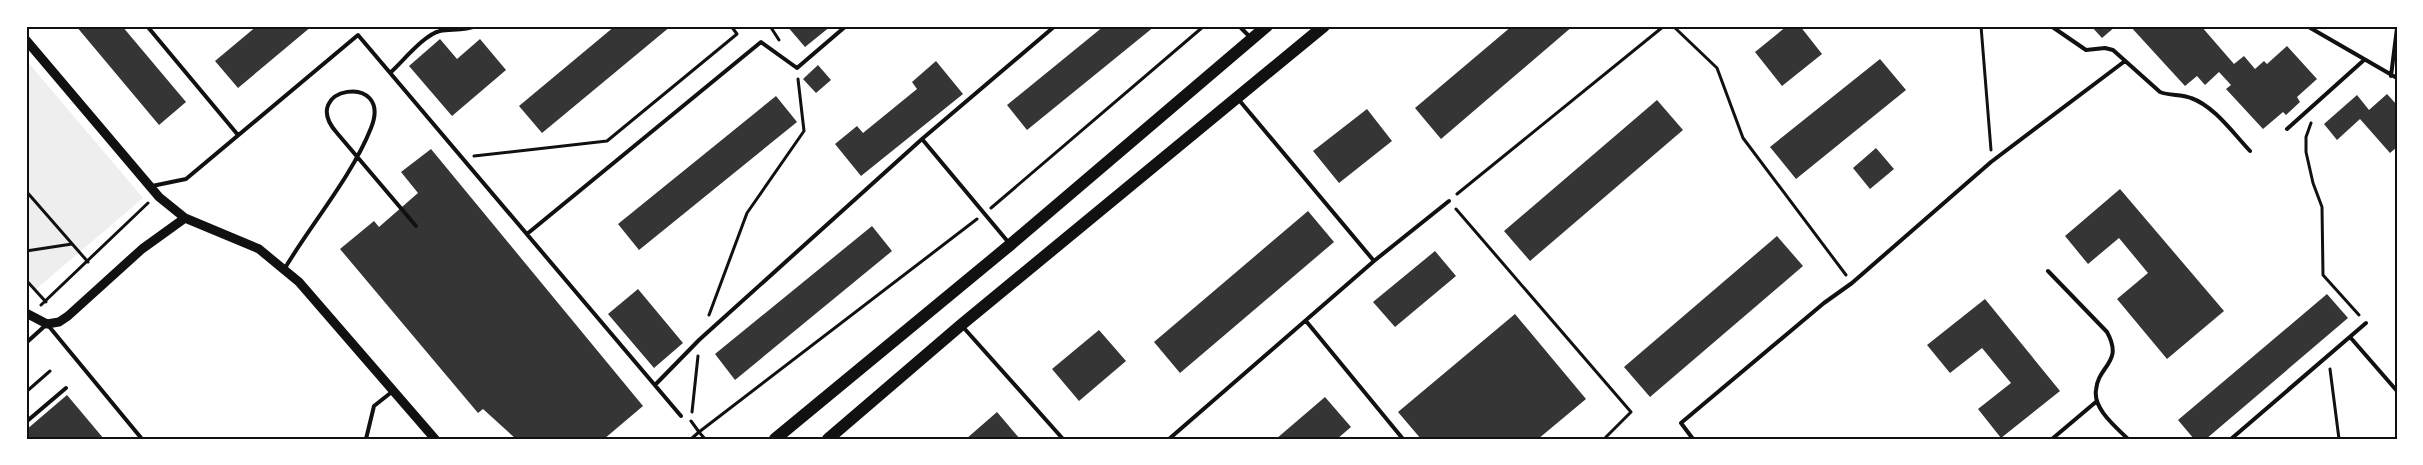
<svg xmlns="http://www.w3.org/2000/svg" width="2423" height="465" font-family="'Golos Text',sans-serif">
<rect width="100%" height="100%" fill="#fff"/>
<path fill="#eee" d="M26 60 143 198 35 290 26 280Z"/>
<path fill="#353535" d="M76 26H122L186 102 159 125Z
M257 26H312L238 88 215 61Z
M615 26H671L542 133 519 106Z
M787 26H831L805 47Z
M1104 26H1155L1027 130 1007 105Z
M1512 26H1573L1441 139 1415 108Z
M1787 26H1800L1822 54 1782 86 1755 52Z
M2091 26H2116L2102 38Z
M2130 26H2201L2234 64 2244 56 2255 69 2264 61 2267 64 2287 46 2317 79 2297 97 2300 102 2286 115 2283 112 2263 129 2226 89 2231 85 2219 72 2205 85 2197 76 2185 86Z
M440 39 457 59 480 39 506 70 452 116 409 66Z
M1880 59 1906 90 1796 179 1770 147Z
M936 61 963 94 861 176 835 144 857 126 863 133 917 89 912 82Z
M818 65 831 80 816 93 803 79Z
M2387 94 2397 105V147L2390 153 2360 119 2337 140 2324 124 2357 95 2369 110Z
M776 96 797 122 639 250 618 224Z
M1657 100 1683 130 1530 261 1504 231Z
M1367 109 1392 141 1339 183 1313 151Z
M1876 148 1894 169 1870 189 1853 168Z
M431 149 643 406 604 439H516L483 409 478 413 340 249 374 221 379 227 418 193 401 172Z
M2120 189 2224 311 2167 359 2117 299 2148 273 2119 238 2088 264 2065 236Z
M1308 211 1334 242 1180 373 1154 342Z
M872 226 892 251 735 380 715 354Z
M1777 236 1803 266 1650 397 1624 367Z
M1435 251 1456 276 1395 327 1373 302Z
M638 289 683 343 654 368 608 314Z
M2327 294 2348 318 2206 439H2194L2178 420Z
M1985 299 2060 391 2001 438 1978 409 2011 383 1982 348 1950 373 1927 345Z
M1515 314 1586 399 1538 439H1421L1398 412Z
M1099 330 1126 361 1079 401 1052 369Z
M67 395 104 439H26V430Z
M1325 397 1351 427 1337 439H1276Z
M997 412 1020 439H966Z"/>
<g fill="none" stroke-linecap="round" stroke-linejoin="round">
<path stroke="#111" stroke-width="3" d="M770 26 779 40
M1673 26 1717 68 1743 138 1846 275
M1981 26 1991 150
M2311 123 2306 137V152L2313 183 2322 207 2323 275 2359 315
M474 156 607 141 737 34 731 26
M26 191 88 262
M1457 194 1664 26
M991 208 1204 26
M1456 209 1631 412 1604 439
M26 251 72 244
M26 280 46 302
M41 305 148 203
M709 315 747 213 804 131 798 79
M2330 369 2339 439
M26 392 50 371
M692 412 698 356
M691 439 699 432 691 421
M705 439 699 432 977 219"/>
<path stroke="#111" stroke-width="4" d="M147 26 238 135
M1239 26 1250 37
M2051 26 2086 50 2105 48 2113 50 2160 92C2170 96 2181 94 2191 98 2214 106 2233 133 2250 151
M2307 26 2397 78
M391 72C403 61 425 34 440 31 452 29 464 31 476 26
M2391 76 2397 28
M2287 129 2364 60
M922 139 1009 243
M152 186 186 179 358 35 681 416
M527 234 761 42 797 68 846 26
M1374 261 1449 201
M285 268C312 223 352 176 371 128 394 71 296 87 337 133L416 226
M2048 271 2107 332C2124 363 2098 365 2096 390 2093 409 2116 427 2128 439
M1306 321 1403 439
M963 327 1063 439
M2350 337 2397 391
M26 343 47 324 142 439
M655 385 699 340 922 139 1055 26
M26 422 66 388
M366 439 374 406 393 391
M1169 439 1374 261 1239 100
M1693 439 1681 423 1824 303 1852 283 1991 162 2125 61
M2052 439 2097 401
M2231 439 2366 323"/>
<path stroke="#111" stroke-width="9" d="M26 40 159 197 185 218 259 249 299 282 435 439
M26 313 47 324 59 322 68 316 142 249 185 218"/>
<path stroke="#111" stroke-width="12" d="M775 439 1010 245 1267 26
M828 439 961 325 1324 26"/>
</g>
<rect width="2423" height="465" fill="none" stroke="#ffffff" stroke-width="55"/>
<rect x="28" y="28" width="2368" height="410" fill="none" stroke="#111" stroke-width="2"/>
</svg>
